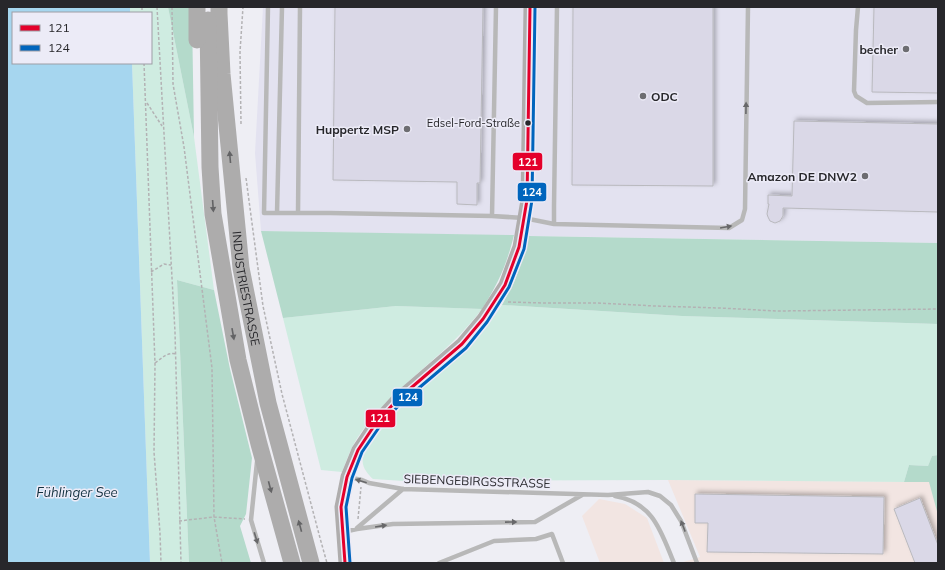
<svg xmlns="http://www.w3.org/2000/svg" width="945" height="570" font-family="Mulish,sans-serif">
<defs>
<filter id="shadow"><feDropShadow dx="2.5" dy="-2.5" stdDeviation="2" flood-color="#0004"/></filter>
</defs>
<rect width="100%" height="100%" fill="#eeeef4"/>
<path fill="#e3e2f0" d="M263 7H938V243L261 231 255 153Z"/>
<path fill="#f2e5e2" d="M668 480 938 482V563H680L700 557Z
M599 499 625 504 647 518 664 563H600L582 516Z"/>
<path fill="#cfece1" d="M130 7H168L194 137 214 290 177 280 189 563H150L132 63H151V13H130Z
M502 305 682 316 938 324V455L932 456 928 466 909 465 904 482 668 480 404 481 373 479C368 474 361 467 363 458 365 450 372 442 377 435 396 409 421 389 445 369 452 363 460 357 466 351 479 337 491 321 502 305Z
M396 306 482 309C447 356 394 385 360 434 352 445 347 459 342 472L321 470 283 318Z"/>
<path fill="#b4dacb" d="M168 7H192V16L194 137Z
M261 231 514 235C507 264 498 284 482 309L396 306 283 318Z
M529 236 938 243V324L682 316 502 305 514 282 519 269Z
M177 280 214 290 230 369 252 458 246 514 240 526 251 563H189Z
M938 455V515L929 482H904L909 465 928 466 932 456Z"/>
<path fill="#a6d6ef" d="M7 7H130V13H13V63H132L150 563H7Z"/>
<path fill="#dad8e7" stroke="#b9b9be" filter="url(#shadow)" d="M335 7H483L480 183H477V205L457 204V182L333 180Z
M573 7H713V186L572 185Z
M874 7H938V93L872 92Z
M794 121 938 124V212L783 208V216L780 221 775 223 770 221 768 217 767 214 769 204H768V195L792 196Z
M695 494 884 497 883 554 707 552 708 523H695Z
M920 498 938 545V563H915L894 509Z"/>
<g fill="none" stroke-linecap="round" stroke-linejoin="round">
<path stroke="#b3b2b4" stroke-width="1.5" stroke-dasharray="3 2" stroke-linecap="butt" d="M142 7V13
M157 7 175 332 181 563
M172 7 173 84 184 147 212 368 214 517 222 563
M144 63 155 364 154 452 160 533 161 563
M147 103 162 126
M241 124 240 52 243 7
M246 178 263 306 282 394 320 538 327 563
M151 272 164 264 171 265
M508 302 544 303H598L655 306 719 308 778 311 938 309
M155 363C162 358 167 352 176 354
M358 519 361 487
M179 521 214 517 245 519"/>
<path stroke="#b8b8b8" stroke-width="4.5" d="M268 7 264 213H330L492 216
M496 7 492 216 524 218 554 224 729 228 742 220 745 209 748 7
M858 7 856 30 854 91 856 96 867 103 938 102
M277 213 282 7
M298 213 300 7
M554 224V206L557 7
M257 462 251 520 264 563
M347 477 362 480 369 483 403 489 608 495 648 492 660 496 671 505 681 521 697 563
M615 496C654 503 661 532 674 563
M357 528 403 489
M343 532 357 529 393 524 535 522 582 495
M439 563 494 541 536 539 552 534 563 563"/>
<path stroke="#afadad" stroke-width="13" d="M345 563 341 507 347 477 358 450 376 423 397 400 462 344 483 319 505 285 519 247 527 200 530 7"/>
<g stroke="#adacac" stroke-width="17">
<path id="s1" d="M219 7V14L222 74 241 268 268 403 311 563"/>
<path d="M208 20 210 167 213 214 238 360 259 444 292 563"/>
<path d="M197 40V7"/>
</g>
<defs>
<path id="bus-1" d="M345 563 341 507 347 477 358 450 376 423 397 400 462 344 483 319 505 285 519 247 527 200 530 7"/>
<path id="bus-2" d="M350 563 346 507 352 478 362 452 380 426 400 404 466 348 487 322 509 287 524 249 532 200 535 7"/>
</defs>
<use href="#bus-1" stroke="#ecebf7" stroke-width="6"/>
<use href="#bus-2" stroke="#ecebf7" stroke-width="6"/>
<use href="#bus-1" stroke="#e4002b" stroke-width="3"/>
<use href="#bus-2" stroke="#0065bd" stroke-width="3"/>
</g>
<defs><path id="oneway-solid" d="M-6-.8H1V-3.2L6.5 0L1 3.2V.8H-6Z"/></defs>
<g fill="#68686a">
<use href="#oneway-solid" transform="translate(746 108) rotate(-89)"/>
<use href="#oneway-solid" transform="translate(726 227) rotate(-10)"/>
<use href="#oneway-solid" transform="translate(361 481) rotate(-163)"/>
<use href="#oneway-solid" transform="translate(511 522) rotate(-1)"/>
<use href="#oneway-solid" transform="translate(381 526) rotate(-9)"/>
<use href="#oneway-solid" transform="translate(683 526) rotate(-111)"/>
<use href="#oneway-solid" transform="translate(256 538) rotate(73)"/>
</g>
<g fill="#636365">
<use href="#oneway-solid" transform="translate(230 157) rotate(-95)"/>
<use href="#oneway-solid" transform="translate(213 206) rotate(86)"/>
<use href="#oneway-solid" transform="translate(233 334) rotate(80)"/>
<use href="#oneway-solid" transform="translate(270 487) rotate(75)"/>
<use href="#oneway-solid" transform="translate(300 526) rotate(-105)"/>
</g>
<g fill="#6d6d71" stroke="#ecebf7" stroke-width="1.5">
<circle cx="906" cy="49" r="4"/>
<circle cx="643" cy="96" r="4"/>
<circle cx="407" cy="129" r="4"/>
<circle cx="865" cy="176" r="4"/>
</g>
<circle fill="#27272b" stroke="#ecebf7" stroke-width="1.5" cx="528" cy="123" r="3.5"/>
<g text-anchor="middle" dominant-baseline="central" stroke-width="3" stroke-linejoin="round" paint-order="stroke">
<g font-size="11" fill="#27272b" stroke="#ecebf7" text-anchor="end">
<text x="520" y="123">Edsel-Ford-Straße</text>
</g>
<g font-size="12" font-weight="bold" fill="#27272b" stroke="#ecebf7" text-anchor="end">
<text x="898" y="49">becher</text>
<text x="651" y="96" text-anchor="start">ODC</text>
<text x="399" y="129">Huppertz MSP</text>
<text x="857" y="176">Amazon DE DNW2</text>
</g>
<g font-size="12" fill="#27272b" stroke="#ecebf7">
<text stroke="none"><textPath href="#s1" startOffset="283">INDUSTRIESTRASSE</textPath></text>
<text transform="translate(477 481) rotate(2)">SIEBENGEBIRGSSTRASSE</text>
</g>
<g font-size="13" font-style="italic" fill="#11303f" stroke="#ecebf7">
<text x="77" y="492">Fühlinger See</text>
</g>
</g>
<g stroke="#ecebf7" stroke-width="1.5">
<rect x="512" y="152" width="31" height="19" rx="4" fill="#e4002b"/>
<rect x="517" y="182" width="30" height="20" rx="4" fill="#0065bd"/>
<rect x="392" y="388" width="31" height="19" rx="4" fill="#0065bd"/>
<rect x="365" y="409" width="31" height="19" rx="4" fill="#e4002b"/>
</g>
<g font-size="11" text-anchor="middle" font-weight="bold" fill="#fff">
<text x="528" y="166">121</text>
<text x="532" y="196">124</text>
<text x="408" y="401">124</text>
<text x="380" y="422">121</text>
</g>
<rect width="945" height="570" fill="none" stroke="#27272b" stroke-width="16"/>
<rect x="12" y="12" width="140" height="52" fill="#ecebf7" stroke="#9d9da5"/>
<rect x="20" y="25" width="20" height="6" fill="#e4002b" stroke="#9d9da5"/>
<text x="48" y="32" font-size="12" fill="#27272b">121</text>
<rect x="20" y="45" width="20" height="6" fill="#0065bd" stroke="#9d9da5"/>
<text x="48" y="52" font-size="12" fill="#27272b">124</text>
</svg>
